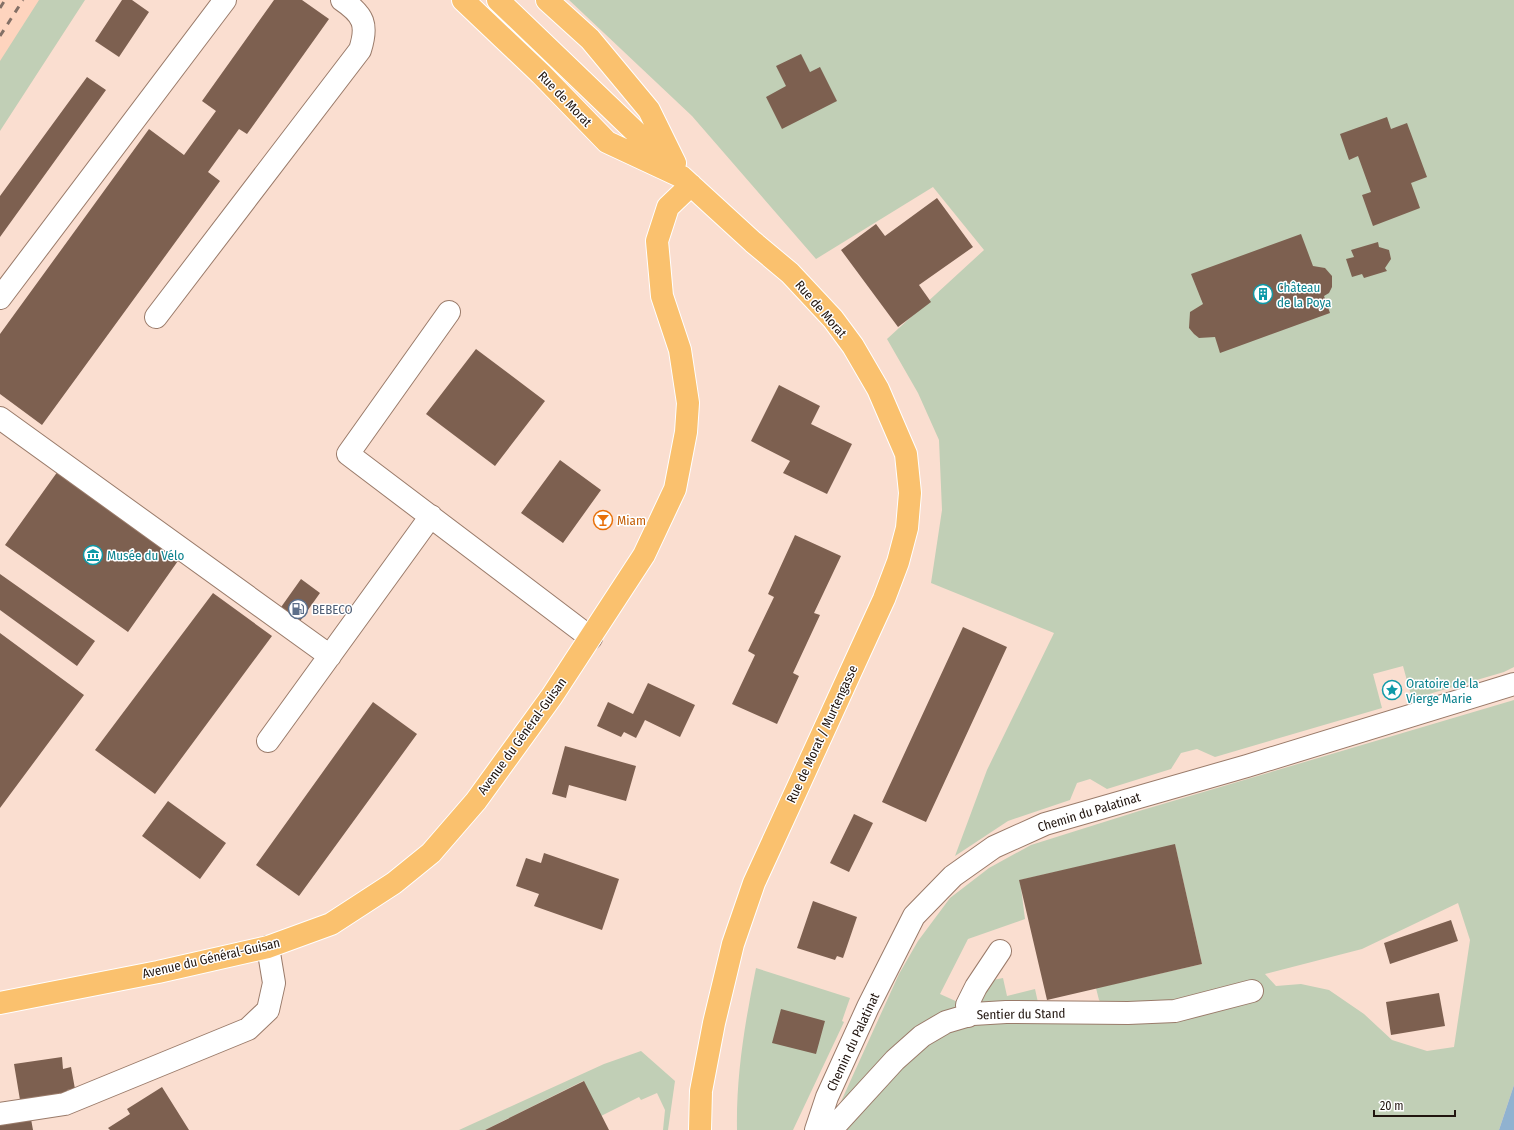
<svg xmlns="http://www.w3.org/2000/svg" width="1514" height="1130" font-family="'Fira Sans Condensed',sans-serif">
<rect width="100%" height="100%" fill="#faded0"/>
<path fill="#fed4be" d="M0 0H63L0 88Z"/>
<path fill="#c1cfb6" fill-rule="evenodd" d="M39 0H85L0 131V61Z
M569 0H1514V667L1504 672 1412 699 1403 666 1373 674 1382 708 1215 757 1197 749 1181 753 1171 769 1107 789 1090 779 1077 783 1070 800 1008 821 955 856 987 770 1054 633 931 583 942 510 939 440 918 393 887 339 984 250 933 187 816 259 692 116Z
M1514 700V1085L1499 1130H842L909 1057 933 1038 982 1022 1163 1007 1104 1006 1099 1000 1096 988 1202 964 1175 845 1020 880 1025 919 968 939 940 994 960 1003 959 1012 834 1117 899 974 918 941 950 898 989 868 1031 845 1139 811ZM1458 903 1470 940 1454 1047 1427 1051 1392 1040 1364 1014 1329 990 1301 984 1276 986 1265 974 1362 949Z
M756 968 850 998 842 1021 844 1022 793 1130H737C736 1075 745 1022 756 968Z
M1003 978 1007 996 1035 989 1039 1007 978 1010 975 996 988 981Z
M641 1051 675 1081 668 1130H663L665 1110 657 1093 641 1100 639 1097 601 1116 583 1081 485 1130H459L604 1064Z"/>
<path fill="#90b2d0" d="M1514 1085V1130H1499Z"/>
<path fill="#7d6050" d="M122 0H132L149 12 119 57 95 41Z
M274 0H302L329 19 247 134 239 129 208 172 220 181 42 425 0 394V334L149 129 184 155 216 111 202 101Z
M801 54 810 72 820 67 837 101 782 129 766 97 786 86 776 66Z
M87 77 106 90 0 237V196Z
M1387 117 1391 129 1407 123 1427 177 1411 183 1420 208 1373 226 1362 195 1371 192 1358 156 1349 160 1340 134Z
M937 198 973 247 919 285 931 302 898 327 841 250 876 224 885 236Z
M1301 234 1313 266 1325 268 1332 276V287L1329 293 1324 296 1330 313 1220 353 1215 337 1199 338 1194 334 1189 328 1190 312 1203 304 1191 274Z
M1378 242 1379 247 1389 250 1391 259 1385 268 1387 271 1364 278 1362 274 1352 277 1346 259 1354 257 1351 250Z
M476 349 545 401 495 466 426 414Z
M779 385 820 406 811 424 852 444 827 494 783 473 790 461 751 441Z
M560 460 601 490 563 543 521 513Z
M58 471 180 558 128 632 5 545Z
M795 535 841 556 814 613 820 615 793 673 799 676 777 724 732 704 755 655 748 651 774 597 768 594Z
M0 574 95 641 77 666 0 610Z
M301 579 320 593 298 624 279 610Z
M213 593 272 636 155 794 95 750Z
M963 627 1007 647 926 822 882 802Z
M0 633 84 695 0 808Z
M648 683 695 705 680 737 645 720 636 738 624 732 621 737 597 726 608 702 633 714Z
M373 702 417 734 299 896 256 865Z
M565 746 636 766 626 801 569 785 566 798 552 794Z
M168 801 226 843 200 879 142 836Z
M854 814 873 823 849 872 830 863Z
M1175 844 1202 964 1047 1000 1019 880Z
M544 853 619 879 602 930 534 906 539 894 516 886 526 858 541 863Z
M813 901 857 917 843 958 837 956 835 960 797 948Z
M1451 920 1458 941 1390 964 1384 943Z
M1439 993 1445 1026 1391 1035 1386 1002Z
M781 1009 825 1021 816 1054 772 1043Z
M62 1057 63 1069 71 1067 75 1089 67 1090 68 1099 21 1106 14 1064Z
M584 1081 609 1130H485Z
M162 1087 189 1130H110L108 1128 130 1114 127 1109Z
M31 1119 33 1130H0V1124Z"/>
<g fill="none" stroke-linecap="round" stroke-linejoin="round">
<defs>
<path id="minor" d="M0 298 225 0
M449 312 348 454 591 638
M156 317 360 50C368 25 364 15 342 0
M0 418 330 656
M268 741 431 516
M968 1016 967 1005 976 987 1000 951
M0 1114 65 1104 248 1029 268 1010 274 983 268 947
M816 1130 827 1097 868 1007 914 916 953 876 994 847 1045 824 1247 766 1514 684
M831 1130 895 1060 922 1036 946 1022 973 1014 1006 1012 1128 1013 1175 1011 1252 991"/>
<path id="major" d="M463 0 541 74 607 142 682 177 753 242 790 273 833 319 853 346 878 389 906 454 910 493 907 528 898 562 884 599 754 883 733 944 714 1023 701 1091 700 1130
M498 0 669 164
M547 0 590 39 649 110 675 163
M0 1003 158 972 268 947 331 924 394 883 431 853 476 801 552 696 644 555 675 489 686 432 688 403 680 350 662 296 657 241 668 207 691 185"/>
</defs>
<use href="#minor" stroke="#9a7b6a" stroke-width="24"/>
<use href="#major" stroke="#fff" stroke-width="24"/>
<use href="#minor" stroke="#fff" stroke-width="22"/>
<use href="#major" stroke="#fac16e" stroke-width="22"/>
<path stroke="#837066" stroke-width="3" stroke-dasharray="7 7" stroke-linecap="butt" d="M0 8 5 0
M0 36 23 0"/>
</g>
<defs>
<symbol id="building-ring" viewBox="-11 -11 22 22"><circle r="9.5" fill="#fff" stroke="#0f9aa8" stroke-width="1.5"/><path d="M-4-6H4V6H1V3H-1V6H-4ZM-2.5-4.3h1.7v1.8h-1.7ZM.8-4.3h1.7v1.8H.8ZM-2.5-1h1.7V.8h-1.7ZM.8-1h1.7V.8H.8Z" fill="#0f9aa8"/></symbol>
<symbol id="bar-ring" viewBox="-11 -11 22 22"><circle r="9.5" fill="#fff" stroke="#e8710a" stroke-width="1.5"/><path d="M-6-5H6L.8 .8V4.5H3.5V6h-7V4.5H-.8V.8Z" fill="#e8710a"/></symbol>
<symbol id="museum-ring" viewBox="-11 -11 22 22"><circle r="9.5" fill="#fff" stroke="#0f9aa8" stroke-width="1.5"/><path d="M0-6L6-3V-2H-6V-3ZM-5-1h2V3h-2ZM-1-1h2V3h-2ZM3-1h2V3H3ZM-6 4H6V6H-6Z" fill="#0f9aa8"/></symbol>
<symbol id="fuel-ring" viewBox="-11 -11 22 22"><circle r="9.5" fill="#fff" stroke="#5c6f8a" stroke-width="1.5"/><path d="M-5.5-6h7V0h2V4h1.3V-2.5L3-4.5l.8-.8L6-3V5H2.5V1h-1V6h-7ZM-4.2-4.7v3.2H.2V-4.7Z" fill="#5c6f8a"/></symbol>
<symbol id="sight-ring" viewBox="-11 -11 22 22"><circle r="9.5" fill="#fff" stroke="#0f9aa8" stroke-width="1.5"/><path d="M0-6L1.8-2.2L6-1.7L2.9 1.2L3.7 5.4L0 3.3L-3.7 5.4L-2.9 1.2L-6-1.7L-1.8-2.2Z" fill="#0f9aa8"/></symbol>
</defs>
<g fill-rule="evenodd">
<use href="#building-ring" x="1252" y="283" width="22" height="22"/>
<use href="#bar-ring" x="592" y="509" width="22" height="22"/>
<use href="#museum-ring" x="82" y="544" width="22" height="22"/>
<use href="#fuel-ring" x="287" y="598" width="22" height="22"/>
<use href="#sight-ring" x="1381" y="679" width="22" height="22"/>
</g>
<g text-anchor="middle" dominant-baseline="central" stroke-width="3" stroke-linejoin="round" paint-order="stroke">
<g font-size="13" fill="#21150f" stroke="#fff">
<text transform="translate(565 99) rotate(46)">Rue de Morat</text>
<text transform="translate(821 309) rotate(49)">Rue de Morat</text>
<text transform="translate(822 734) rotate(-65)">Rue de Morat / Murtengasse</text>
<text transform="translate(522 736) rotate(-54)">Avenue du Général-Guisan</text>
<text transform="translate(1089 812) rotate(-17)">Chemin du Palatinat</text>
<text transform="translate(211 958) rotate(-13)">Avenue du Général-Guisan</text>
<text transform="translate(1021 1014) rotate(-1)">Sentier du Stand</text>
<text transform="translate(853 1042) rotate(-65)">Chemin du Palatinat</text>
</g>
<g font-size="13" fill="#0d838f" stroke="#fff" text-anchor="start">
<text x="1277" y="287">Château<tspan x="1277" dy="15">de la Poya</tspan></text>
<text x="107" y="555">Musée du Vélo</text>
<text x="1406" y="683">Oratoire de la<tspan x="1406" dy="15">Vierge Marie</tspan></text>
</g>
<g font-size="13" fill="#c56008" stroke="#fff" text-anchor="start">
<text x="617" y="520">Miam</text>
</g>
<g font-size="13" fill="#4e5e75" stroke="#fff" text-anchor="start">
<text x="312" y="609">BEBECO</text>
</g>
</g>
<path d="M1374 1110v6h81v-6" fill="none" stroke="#21150f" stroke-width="2"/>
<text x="1380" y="1110" font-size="12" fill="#21150f" stroke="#ffffff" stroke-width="3" paint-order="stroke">20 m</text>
</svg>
